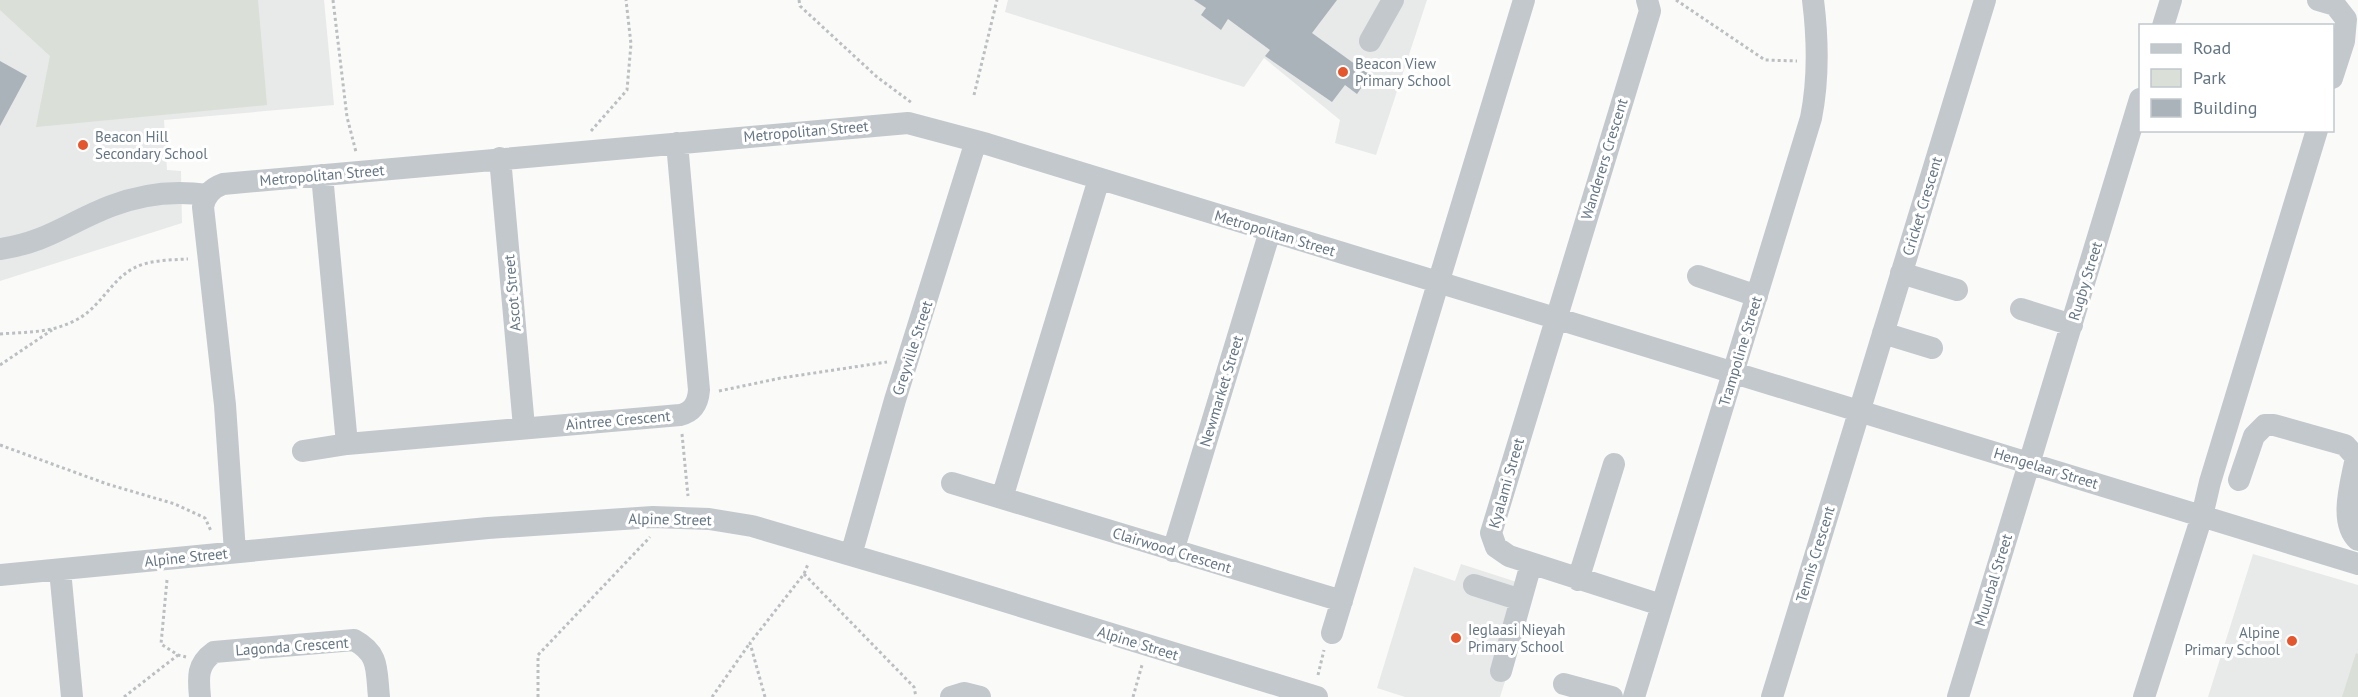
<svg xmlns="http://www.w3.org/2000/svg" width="2358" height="697" font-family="'PT Sans',sans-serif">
<rect width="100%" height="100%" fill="#fafaf8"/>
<path fill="#e8e9e9" d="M0 0H324L334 105 164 120 167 170 181 171 182 223 0 281Z
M1008 0H1427L1376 155 1335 143 1340 120 1264 58 1244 87 1005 12Z
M2253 554 2358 585V697H2208Z
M1461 564 1535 588 1500 697H1405L1377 688 1414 567 1455 581Z"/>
<path fill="#dadfd7" d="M0 0H258L267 105 36 127 50 56 0 10Z
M2356 653 2358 654V697H2342Z"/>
<path fill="#aab3b9" d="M1194 0H1337L1312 33 1370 75 1357 94 1345 85 1332 102 1265 56 1270 50 1228 19 1221 30 1201 15 1206 8Z
M0 61 27 76 0 126Z"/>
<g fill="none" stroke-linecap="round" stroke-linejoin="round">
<path stroke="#bbbfc2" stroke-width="3" stroke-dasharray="3 3" stroke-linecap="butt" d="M333 0 347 117 356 152
M799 0 800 6 877 77 912 103
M1676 0 1765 60 1797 61
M974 95 997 0
M591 131 627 90 631 44 626 0
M0 334C25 332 49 333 72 322 100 310 110 280 134 268 149 260 170 260 188 259
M0 365 52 330
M719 391 781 378 887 362
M682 434 688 496
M0 445 107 484 175 504 205 518 211 531
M804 574 914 687 916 697
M167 580 161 644 178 655 186 657
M1318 675 1324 650
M124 697 178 655
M538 697V655L650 537
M712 697 750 643
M765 697 750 643 804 574 808 564
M1133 697 1142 665"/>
<path stroke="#c3c8cc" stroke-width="22" d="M1647 0 1650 11 1491 533 1496 547 1509 556 1661 605
M2318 0 2335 5 2346 19 2344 41 2332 78
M2163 26 2171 0
M1370 41 1393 0
M500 158 524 427
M322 175 347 444
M0 249C48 242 69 222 111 206 142 194 174 190 207 195
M1901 273 1957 290
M1698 276 1757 296
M2021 309 2072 325
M1883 333 1932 348
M303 451 347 444 680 415C693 412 698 403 699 390L677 143
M2239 480 2254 436 2265 425H2274L2345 445 2356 457C2352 481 2338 521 2358 540
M952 483 1342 601
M1002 498 1099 179
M1173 551 1270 231
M235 552 225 405 203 207C205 195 212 188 223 184L908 123 987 144 2358 564
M851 555 895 400 976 141
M60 570 72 697
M0 575 488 528 653 517 709 519 752 526 929 578 1317 697
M1578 580 1614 464
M1474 585 1521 600
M1332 633 1524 0
M1501 671 1531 564
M1564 684 1612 697
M200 697C198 677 197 664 214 652L354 640C380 654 376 670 379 697
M951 697 964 693 980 697
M1634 697 1811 118C1819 78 1818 40 1813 0
M1772 697 1985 0
M1958 697 2140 99
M2144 697 2202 516 2210 482 2317 130"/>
</g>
<g fill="#e4572e" stroke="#fff" stroke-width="2">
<circle cx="1343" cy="72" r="6"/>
<circle cx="83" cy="145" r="6"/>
<circle cx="1456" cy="638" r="6"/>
<circle cx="2292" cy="641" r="6"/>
</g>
<g text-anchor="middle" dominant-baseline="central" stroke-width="6" stroke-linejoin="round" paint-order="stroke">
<g font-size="15" fill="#657683" stroke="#fff" text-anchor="start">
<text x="1355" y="63">Beacon View<tspan x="1355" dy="17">Primary School</tspan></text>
<text x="95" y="136">Beacon Hill<tspan x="95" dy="17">Secondary School</tspan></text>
<text x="1468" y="629">Ieglaasi Nieyah<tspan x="1468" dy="17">Primary School</tspan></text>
<text x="2280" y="632" text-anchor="end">Alpine<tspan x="2280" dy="17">Primary School</tspan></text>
</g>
<g font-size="15" fill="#657683" stroke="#fff">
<text transform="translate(806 131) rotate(-5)">Metropolitan Street</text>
<text transform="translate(1604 159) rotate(-73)">Wanderers Crescent</text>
<text transform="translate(322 175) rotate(-5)">Metropolitan Street</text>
<text transform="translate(1922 206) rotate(-73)">Cricket Crescent</text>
<text transform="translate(1275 233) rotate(17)">Metropolitan Street</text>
<text transform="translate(2085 281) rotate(-73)">Rugby Street</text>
<text transform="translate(512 293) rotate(-95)">Ascot Street</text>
<text transform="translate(912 348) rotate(-72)">Greyville Street</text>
<text transform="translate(1740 351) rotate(-73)">Trampoline Street</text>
<text transform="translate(1221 391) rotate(-73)">Newmarket Street</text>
<text transform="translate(618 420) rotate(-5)">Aintree Crescent</text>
<text transform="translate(2046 468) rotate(17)">Hengelaar Street</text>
<text transform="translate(1506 483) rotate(-74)">Kyalami Street</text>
<text transform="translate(670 519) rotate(1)">Alpine Street</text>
<text transform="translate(1172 550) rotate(17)">Clairwood Crescent</text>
<text transform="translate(1815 554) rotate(-73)">Tennis Crescent</text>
<text transform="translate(186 557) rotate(-6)">Alpine Street</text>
<text transform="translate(1993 580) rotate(-73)">Muurbal Street</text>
<text transform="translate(1138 643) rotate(17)">Alpine Street</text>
<text transform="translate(292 646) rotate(-4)">Lagonda Crescent</text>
</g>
</g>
<rect x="2139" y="24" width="195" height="108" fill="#ffffff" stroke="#c1c8cd" stroke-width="1.5"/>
<rect x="2151" y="44" width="30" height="9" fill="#c3c8cc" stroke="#c1c8cd" stroke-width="1.5"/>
<text x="2193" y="54" font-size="18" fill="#657683">Road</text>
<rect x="2151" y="69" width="30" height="18" fill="#dadfd7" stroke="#c1c8cd" stroke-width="1.5"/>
<text x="2193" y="84" font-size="18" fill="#657683">Park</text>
<rect x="2151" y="99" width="30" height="18" fill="#aab3b9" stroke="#c1c8cd" stroke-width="1.5"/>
<text x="2193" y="114" font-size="18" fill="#657683">Building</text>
</svg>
